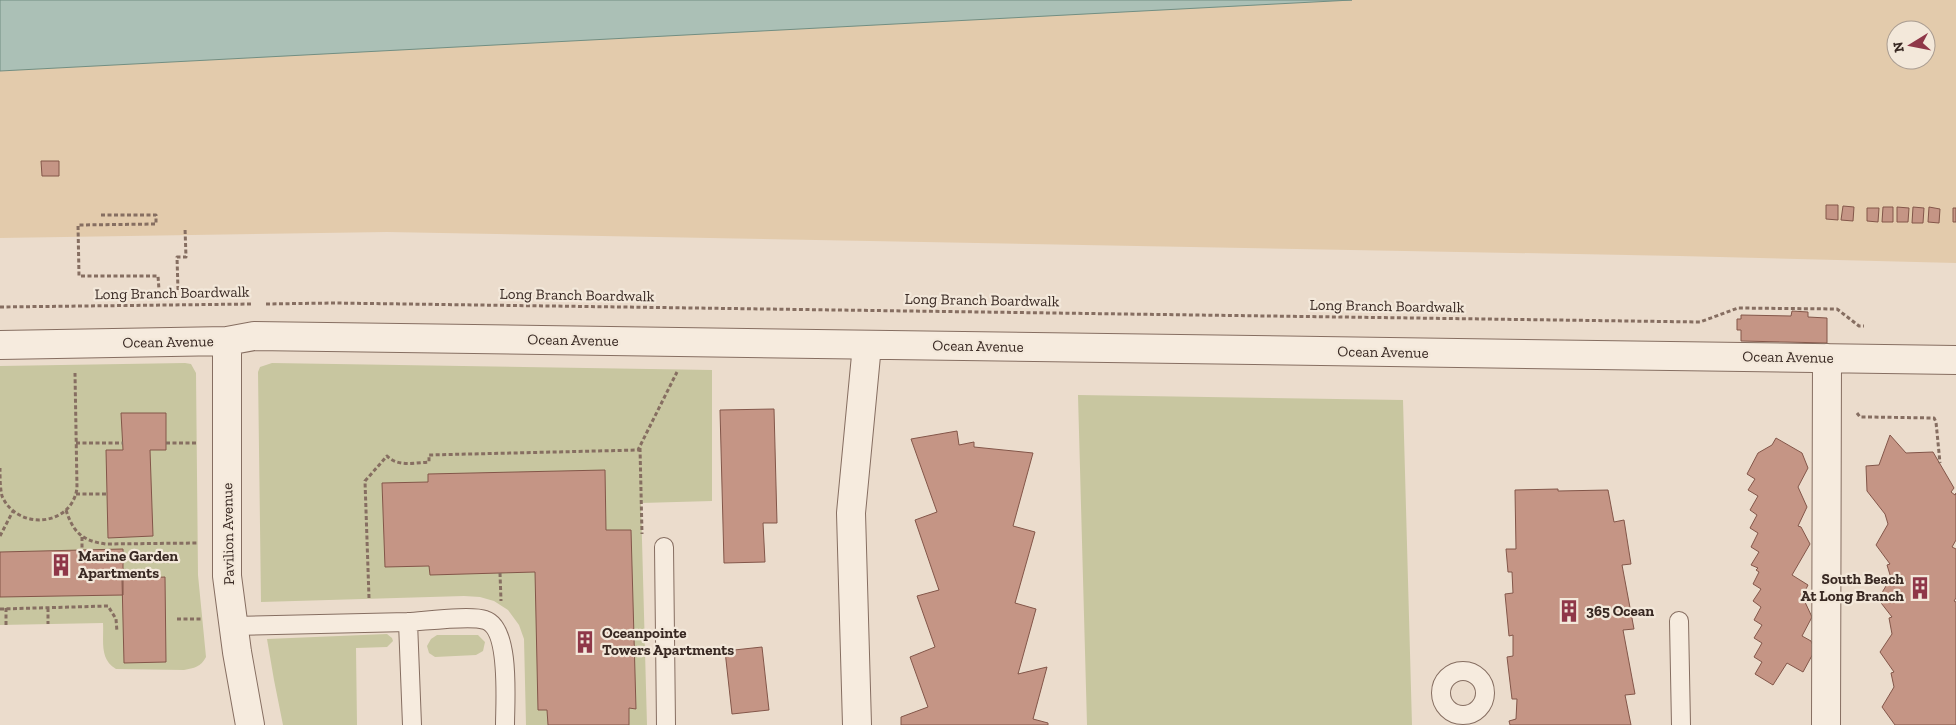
<svg xmlns="http://www.w3.org/2000/svg" width="1956" height="725" font-family="'Zilla Slab',serif">
<rect width="100%" height="100%" fill="#ebdccc"/>
<path fill="#c8c6a0" d="M185 363 191 364 196 373 198 575 206 657C201 667 194 668 184 670L116 669C99 659 104 641 103 623L0 625V366Z
M272 363 712 370V501L641 503 647 725H526L524 639 519 625 508 610 494 601 480 597 464 596 261 602 258 372 260 367Z
M1078 395 1403 400 1412 725H1087Z
M387 634 392 638 393 641 387 647 356 648 357 725H283L274 680 267 639Z
M437 635H478L485 642 483 651 476 655 435 657 429 653 427 646 431 639Z"/>
<path fill="#e3cbac" fill-rule="evenodd" d="M0 0H1956V263L1680 256 387 232 0 238ZM1896 30H1926V60H1896Z"/>
<path fill="#abc0b6" stroke="#728e82" d="M0 0H1352L0 71Z"/>
<path fill="#c59585" stroke="#835649" d="M41 161H59V176H42Z
M1826 205H1838V220L1826 219Z
M1843 206 1854 207 1853 221 1841 220Z
M1883 207H1893V222H1882Z
M1897 207 1909 208 1908 222H1897Z
M1913 207 1924 208 1923 223H1912Z
M1929 207 1940 209 1939 223 1928 222Z
M1867 208H1879L1878 222 1867 221Z
M1953 208H1956V222H1953Z
M1792 311 1808 312V317L1827 318V343L1741 341V330H1737V319H1741V315L1791 316Z
M774 409 777 523H763L765 562 724 563 720 410Z
M121 413H166V450H150L153 536 108 538 106 450H123Z
M957 431 959 445 974 442V447L1033 453 1013 526 1035 532 1015 603 1036 609 1018 674 1047 667 1033 719 1048 723V725H901V717L928 707 910 657 935 647 917 596 939 590 915 520 937 512 911 439Z
M1890 435 1906 453 1933 452 1954 488 1951 492 1955 495 1956 493V540L1952 547 1956 549V598L1954 601 1956 602V725H1895L1882 707 1894 687 1891 673 1894 672 1880 652 1892 634 1889 618 1892 617 1878 599 1891 578 1887 565 1890 564 1876 545 1888 524 1885 514 1867 491 1866 466 1879 465Z
M1776 438 1802 453 1808 468 1798 487 1807 507 1798 526 1801 527 1810 544 1792 575 1808 585 1801 599 1804 600 1812 617 1802 636 1811 641 1815 650 1803 672 1787 663 1773 685 1755 674 1762 662 1754 657 1762 643 1754 638 1762 625 1754 620 1761 607 1753 601 1761 589 1753 584 1759 572 1756 570 1758 568 1751 565 1759 552 1751 547 1758 533 1750 528 1757 515 1750 510 1758 496 1748 490 1755 479 1747 474 1758 453 1772 445Z
M605 470 606 530H631L636 709 629 708V725H548L547 710H538L535 572 430 575 429 566 385 567 382 483 428 482V474Z
M1558 489V491L1608 490 1614 522 1624 520 1631 564 1622 565 1634 629 1623 630 1635 694 1625 695 1631 725H1510L1509 721 1516 719 1517 699H1512L1507 657 1513 656V635L1509 636 1505 594 1513 593 1512 572H1508L1506 549H1516L1515 490Z
M123 549V595L0 597V552Z
M165 577 166 662 124 663 122 579Z
M762 647 769 710 732 714 725 651Z"/>
<g fill="none" stroke-linecap="round" stroke-linejoin="round">
<defs>
<path id="lane" d="M664 547 666 725
M1679 621 1681 725
M408 622C426 621 471 615 485 620 511 628 505 702 505 725
M233 626 408 622 412 725
M1441 693a22 22 0 1 1 44 0a22 22 0 1 1-44 0Z"/>
<path id="street" d="M227 341V576L237 652 250 725
M0 345 227 341 254 336 1956 360
M857 725 851 513 867 345
M1826 725 1827 358"/>
</defs>
<use href="#lane" stroke="#866e61" stroke-width="20"/>
<use href="#street" stroke="#866e61" stroke-width="30"/>
<path stroke="#866e61" stroke-width="3" stroke-dasharray="4 2.5" stroke-linecap="butt" d="M101 215H156V224L78 225 79 276H158L159 290
M178 290 177 257H186L185 228
M266 304 334 303 1700 322 1738 308 1837 309 1859 326H1864
M0 307 252 304
M1857 413 1860 417H1870L1934 418 1936 422 1940 463
M76 443H123
M166 443H196
M640 448 642 534
M0 468C0 477 0 488 2 496 17 531 72 527 77 488L75 373
M76 494H107
M66 510C73 532 82 541 106 544L198 543
M0 536 13 511
M82 537V550
M500 573 501 601
M369 598 365 481 387 456C398 467 414 463 429 462V455L638 450 677 372
M6 608V625
M48 608V624
M0 609 108 606 116 619 117 632
M177 619H202"/>
<use href="#lane" stroke="#f6ebde" stroke-width="18"/>
<use href="#street" stroke="#f6ebde" stroke-width="28"/>
</g>
<defs>
<symbol id="building-bare" viewBox="-9 -9 18 18"><path d="M-4-6H4V6H1V3H-1V6H-4ZM-2.5-4.3h1.7v1.8h-1.7ZM.8-4.3h1.7v1.8H.8ZM-2.5-1h1.7V.8h-1.7ZM.8-1h1.7V.8H.8Z" fill="#8f3748" stroke="#f3e8da" stroke-width="2.5" paint-order="stroke"/></symbol>
</defs>
<g fill-rule="evenodd">
<use href="#building-bare" x="45" y="549" width="32" height="32"/>
<use href="#building-bare" x="1904" y="572" width="32" height="32"/>
<use href="#building-bare" x="1553" y="595" width="32" height="32"/>
<use href="#building-bare" x="569" y="626" width="32" height="32"/>
</g>
<g text-anchor="middle" dominant-baseline="central" stroke-width="4.5" stroke-linejoin="round" paint-order="stroke">
<g font-size="15" fill="#392923" stroke="#f3e8da">
<text transform="translate(172 293) rotate(-1)">Long Branch Boardwalk</text>
<text transform="translate(577 295) rotate(1)">Long Branch Boardwalk</text>
<text transform="translate(982 300) rotate(1)">Long Branch Boardwalk</text>
<text transform="translate(1387 306) rotate(1)">Long Branch Boardwalk</text>
<text transform="translate(573 340) rotate(1)">Ocean Avenue</text>
<text transform="translate(168 342) rotate(-1)">Ocean Avenue</text>
<text transform="translate(978 346) rotate(1)">Ocean Avenue</text>
<text transform="translate(1383 352) rotate(1)">Ocean Avenue</text>
<text transform="translate(1788 357) rotate(1)">Ocean Avenue</text>
<text transform="translate(228 534) rotate(-91)">Pavilion Avenue</text>
</g>
<g font-size="15" font-weight="bold" fill="#392923" stroke="#f3e8da" text-anchor="start">
<text x="78" y="556">Marine Garden<tspan x="78" dy="17">Apartments</tspan></text>
<text x="1904" y="579" text-anchor="end">South Beach<tspan x="1904" dy="17">At Long Branch</tspan></text>
<text x="1586" y="611">365 Ocean</text>
<text x="602" y="633">Oceanpointe<tspan x="602" dy="17">Towers Apartments</tspan></text>
</g>
</g>
<g transform="translate(1911 45) rotate(260)"><circle r="24" fill="#f3e8da" stroke="#a99c91"/>
<path d="M0-4L9 19L0 12L-9 19Z" fill="#8f3748"/>
<text y="-8" font-size="14" font-weight="bold" text-anchor="middle" fill="#392923">N</text>
</g>
</svg>
